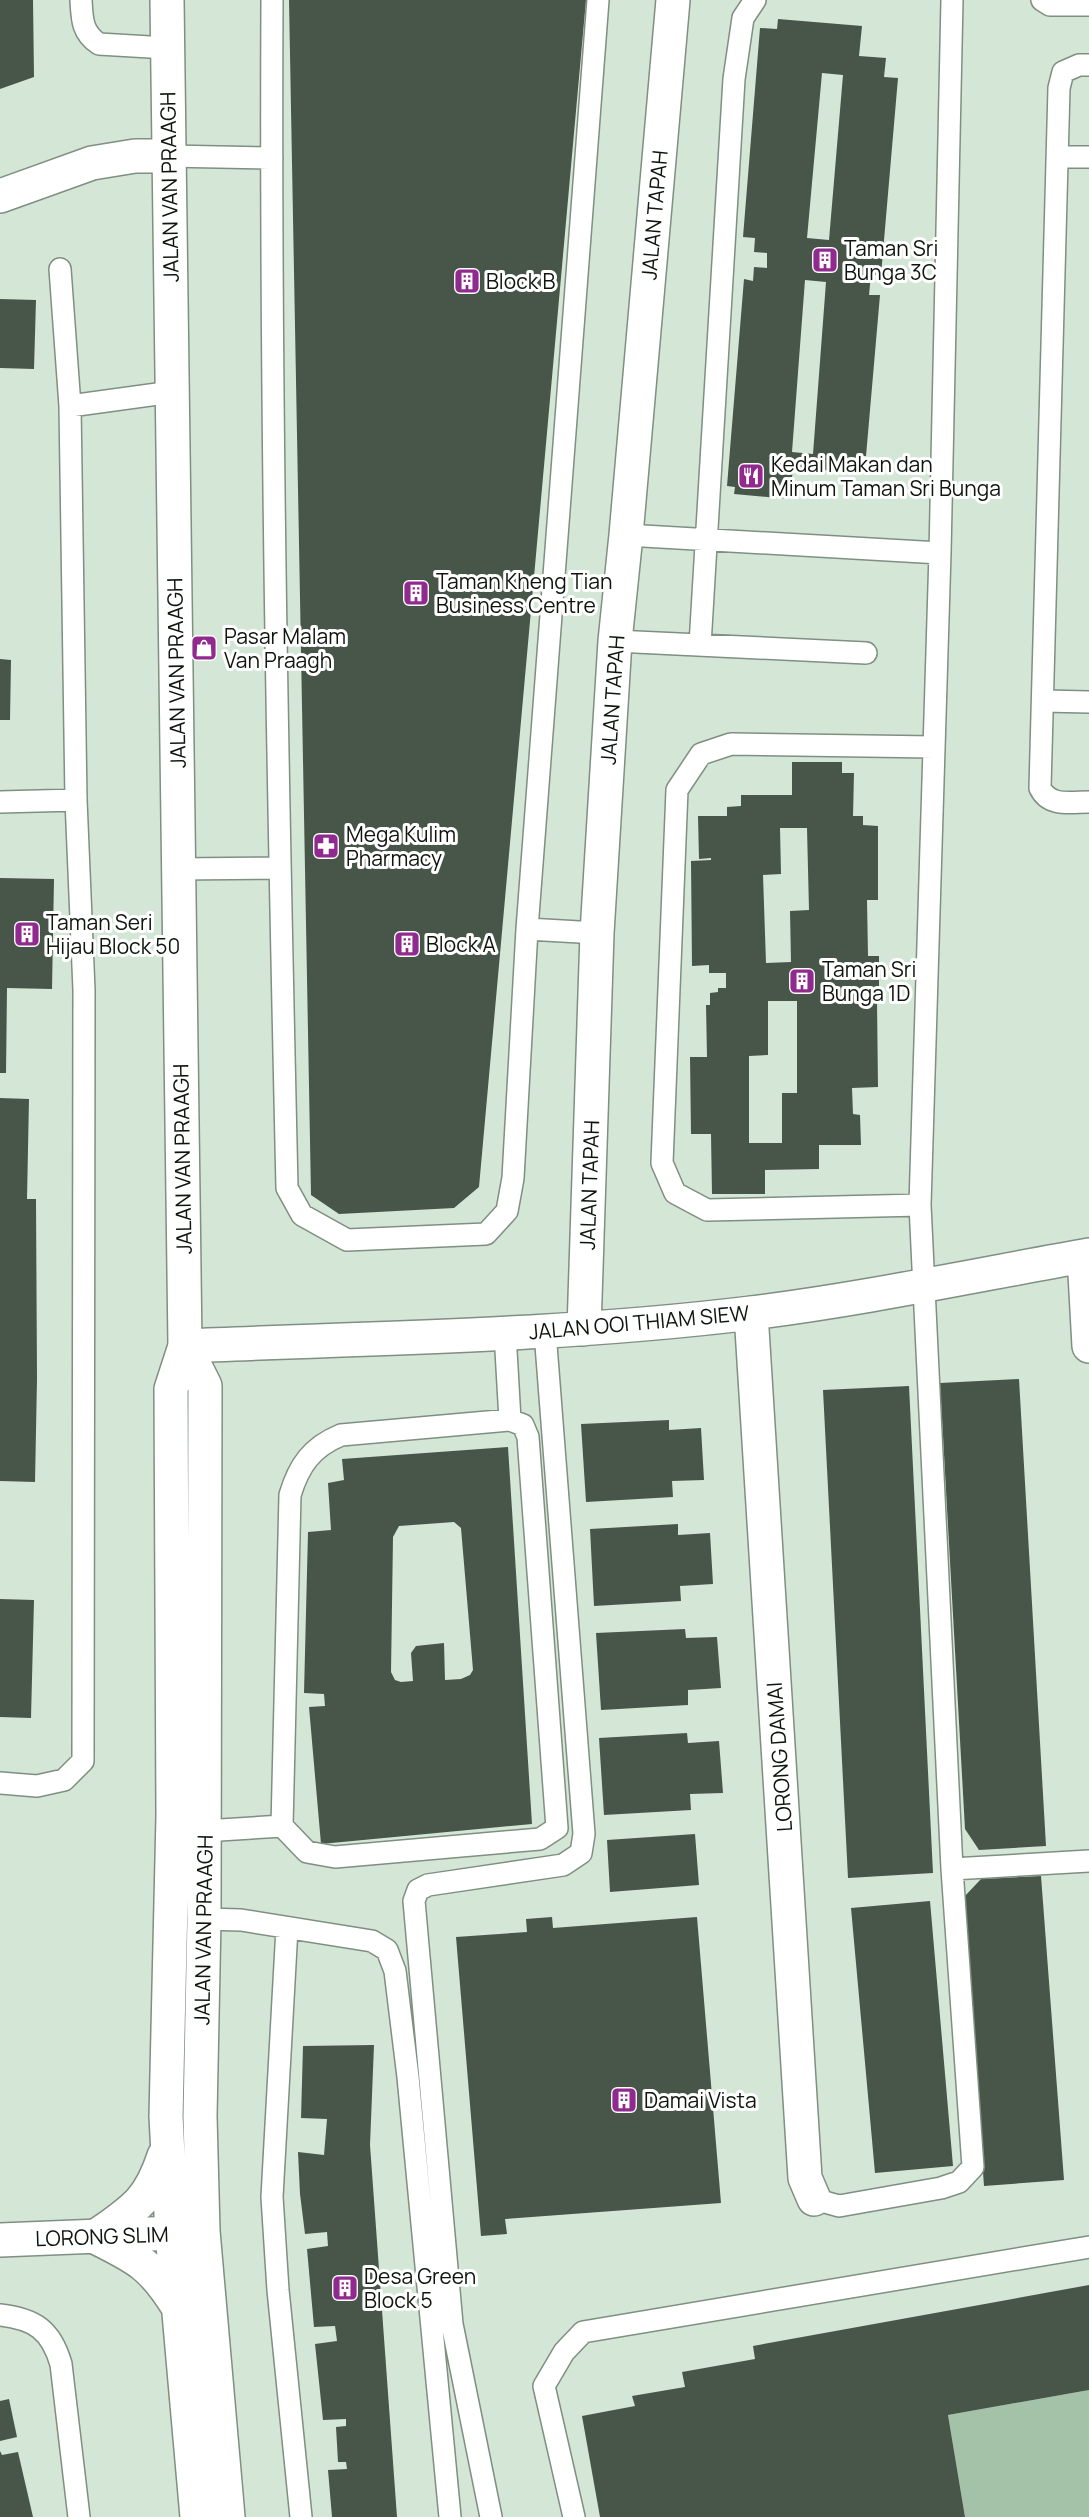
<svg xmlns="http://www.w3.org/2000/svg" width="1089" height="2517" font-family="Manrope,sans-serif">
<rect width="100%" height="100%" fill="#d4e6d6"/>
<path fill="#a4c2a8" d="M1089 2390V2517H965L948 2415Z"/>
<path fill="#475649" fill-rule="evenodd" d="M0 0H33L34 77 0 89Z
M289 0H586L479 1187 454 1208 339 1214 311 1195Z
M778 19 862 26 859 56 886 58 884 77 898 78 881 275H871L869 295H880L866 456H856L854 473 793 467 790 499 734 494 735 487 727 486 744 279 753 281 754 267 767 268V253L754 252 755 238 743 237 760 28 777 29ZM822 73 843 75 829 240 807 238ZM805 280 826 282 813 454 792 452Z
M0 299 36 300 34 369 0 368Z
M0 659 11 660 10 720H0Z
M792 762H842V773H854L853 816H863V825L878 826V900H867L868 956H879V991H857V1002H877L878 1087 852 1088 853 1114 860 1115 861 1145H819V1169L765 1170V1194H712L711 1134H691L690 1057H707L706 1005H710V993L718 992V988H726V973H709V965L692 966 691 861 711 860V858L699 859 698 816H727V807L741 806V795H792ZM780 828H807L809 910 790 911 791 962 766 963 763 875 781 874ZM768 1001H797V1093H782V1143H749V1056L768 1055Z
M0 878 54 879 52 989 7 988 6 1073H0Z
M0 1098 29 1099 27 1199H36L37 1379 35 1482 0 1481Z
M1019 1379 1046 1846 979 1850 965 1829 940 1383Z
M909 1386 933 1873 848 1878 823 1390Z
M669 1420V1430L701 1428 704 1480 672 1481 673 1497 586 1502 581 1424Z
M508 1447 532 1824 321 1844 309 1707 325 1706 324 1694 304 1693 308 1532 331 1530 328 1483 344 1480 342 1459ZM454 1522 461 1528 473 1670 470 1675 461 1679 445 1680 444 1643 416 1646 411 1653 413 1681 401 1682 395 1680 391 1672 393 1537 399 1526Z
M678 1524V1535L710 1533 713 1584 680 1586 681 1601 594 1606 590 1529Z
M0 1599 34 1600 31 1718 0 1717Z
M685 1629 686 1638 717 1637 721 1688 688 1690V1705L601 1710 596 1633Z
M687 1733 688 1743 719 1741 723 1793 690 1794 691 1810 604 1815 599 1738Z
M695 1834 699 1885 610 1892 607 1840Z
M1041 1876 1064 2180 984 2186 964 1897 981 1879Z
M930 1901 953 2166 875 2173 851 1908Z
M552 1917 553 1928 697 1917 721 2203 505 2219 507 2234 481 2236 456 1937 527 1932 526 1919Z
M374 2045 370 2145 397 2517H332L328 2470 347 2469 346 2462H338L336 2427 346 2426V2419L323 2420 315 2344 337 2341 335 2326 314 2327 307 2249 328 2246 327 2232 305 2234 300 2194 298 2152 324 2155 327 2119 301 2118 303 2046Z
M1089 2285V2390L948 2415 965 2517H600L582 2416 635 2406 632 2396 685 2387 682 2372 755 2359 753 2346Z
M9 2399 17 2437 0 2441V2401Z
M0 2451 2 2455 18 2452 33 2517H0Z"/>
<g fill="none" stroke-linecap="round" stroke-linejoin="round">
<defs>
<path id="service" d="M81 0C82 19 82 33 99 44L167 48
M272 0C270 396 278 792 287 1188L302 1215 347 1240 486 1234 507 1211 513 1178 527 929 598 0
M1042 0 1050 5H1089
M1089 65H1079L1063 72 1059 88 1040 788C1049 807 1070 802 1089 802
M168 156 272 158
M1058 157H1089
M60 269 70 406
M626 535 940 553
M615 641 866 653
M700 645 734 79 743 18 755 0
M1044 701 1089 702
M0 802 76 800
M178 869 279 868
M527 929 597 933
M920 1205 707 1210 675 1193 662 1163 677 790 701 754 731 744 934 747
M505 1333 510 1420
M510 1420 523 1425 528 1437 557 1828 540 1839 335 1857 307 1852 282 1826 290 1495C299 1465 312 1447 341 1435Z
M0 1783 37 1786 64 1780 83 1761 84 990 76 800 70 406 172 392
M204 1831 282 1826
M952 1869 1089 1861
M204 1919 241 1920 372 1941 387 1950 395 1971 408 2077 450 2517
M287 1928 272 2197 278 2290 301 2517
M814 2199 839 2206 941 2188 959 2182 973 2167 952 1869 920 1205 940 553 952 0
M0 2315C35 2319 51 2330 61 2364L79 2517
M491 2517 452 2324 414 1901 418 1890 428 1885 563 1865 581 1853 584 1834 545 1332
M574 2517 544 2386 564 2352 583 2332 1089 2247"/>
<path id="minor" d="M0 196 92 163 135 156H168
M1084 1256 1089 1346
M751 1313 805 2178 814 2199
M584 1329 597 933 615 641 626 535 673 0
M185 1346C373 1338 563 1336 751 1313 864 1299 976 1275 1089 1255
M0 2240 199 2232"/>
<path id="secondary" d="M167 0 185 1346 171 1389 173 1816 166 2116 172 2234 197 2517
M185 1346 205 1386 204 1919 200 2116 203 2231 228 2517
M164 2156C149 2202 133 2210 95 2237 138 2258 153 2266 178 2307"/>
</defs>
<use href="#service" stroke="#7f8f81" stroke-width="24"/>
<use href="#minor" stroke="#7f8f81" stroke-width="36"/>
<use href="#secondary" stroke="#7f8f81" stroke-width="36"/>
<use href="#service" stroke="#fff" stroke-width="21"/>
<use href="#minor" stroke="#fff" stroke-width="33"/>
<use href="#secondary" stroke="#fff" stroke-width="33"/>
</g>
<defs>
<symbol id="building-square" viewBox="-11 -11 22 22"><rect x="-9" y="-9" width="18" height="18" rx="4" fill="#912a8f" stroke="#fff"/><path d="M-4-6H4V6H1V3H-1V6H-4ZM-2.5-4.3h1.7v1.8h-1.7ZM.8-4.3h1.7v1.8H.8ZM-2.5-1h1.7V.8h-1.7ZM.8-1h1.7V.8H.8Z" fill="#fff"/></symbol>
<symbol id="restaurant-square" viewBox="-11 -11 22 22"><rect x="-9" y="-9" width="18" height="18" rx="4" fill="#912a8f" stroke="#fff"/><path d="M-5-6h1v4h1v-4h1v4h1v-4h1v5L-1.5 .5V6h-2V.5L-5-1ZM5-6V6H3V1.5H1.5Q1.5-4 5-6Z" fill="#fff"/></symbol>
<symbol id="shop-square" viewBox="-11 -11 22 22"><rect x="-9" y="-9" width="18" height="18" rx="4" fill="#912a8f" stroke="#fff"/><path d="M-5-2.5h2.3a2.7 3.5 0 0 1 5.4 0H5L5.5 6h-11ZM-1.5-2.5h3a1.5 2.3 0 0 0-3 0Z" fill="#fff"/></symbol>
<symbol id="pharmacy-square" viewBox="-11 -11 22 22"><rect x="-9" y="-9" width="18" height="18" rx="4" fill="#912a8f" stroke="#fff"/><path d="M-2-6h4v4h4v4h-4v4h-4v-4h-4v-4h4Z" fill="#fff"/></symbol>
</defs>
<g fill-rule="evenodd">
<use href="#building-square" x="810" y="245" width="30" height="30"/>
<use href="#building-square" x="452" y="266" width="30" height="30"/>
<use href="#restaurant-square" x="736" y="461" width="30" height="30"/>
<use href="#building-square" x="401" y="578" width="30" height="30"/>
<use href="#shop-square" x="189" y="633" width="30" height="30"/>
<use href="#pharmacy-square" x="311" y="831" width="30" height="30"/>
<use href="#building-square" x="12" y="919" width="30" height="30"/>
<use href="#building-square" x="392" y="929" width="30" height="30"/>
<use href="#building-square" x="787" y="966" width="30" height="30"/>
<use href="#building-square" x="609" y="2085" width="30" height="30"/>
<use href="#building-square" x="330" y="2273" width="30" height="30"/>
</g>
<g text-anchor="middle" dominant-baseline="central" stroke-width="6" stroke-linejoin="round" paint-order="stroke">
<g font-size="21" fill="#0e140e" stroke="#fff">
<text transform="translate(169 187) rotate(-91)">JALAN VAN PRAAGH</text>
<text transform="translate(654 215) rotate(-85)">JALAN TAPAH</text>
<text transform="translate(176 673) rotate(-91)">JALAN VAN PRAAGH</text>
<text transform="translate(612 700) rotate(-86)">JALAN TAPAH</text>
<text transform="translate(182 1159) rotate(-91)">JALAN VAN PRAAGH</text>
<text transform="translate(589 1185) rotate(-88)">JALAN TAPAH</text>
<text transform="translate(639 1322) rotate(-5)">JALAN OOI THIAM SIEW</text>
<text transform="translate(779 1757) rotate(-94)">LORONG DAMAI</text>
<text transform="translate(203 1930) rotate(-89)">JALAN VAN PRAAGH</text>
<text transform="translate(102 2236) rotate(-2)">LORONG SLIM</text>
</g>
<g font-size="21" fill="#0e140e" stroke="#fff" text-anchor="start">
<text x="844" y="248">Taman Sri<tspan x="844" dy="24">Bunga 3C</tspan></text>
<text x="486" y="281">Block B</text>
<text x="771" y="464">Kedai Makan dan<tspan x="771" dy="24">Minum Taman Sri Bunga</tspan></text>
<text x="436" y="581">Taman Kheng Tian<tspan x="436" dy="24">Business Centre</tspan></text>
<text x="224" y="636">Pasar Malam<tspan x="224" dy="24">Van Praagh</tspan></text>
<text x="346" y="834">Mega Kulim<tspan x="346" dy="24">Pharmacy</tspan></text>
<text x="46" y="922">Taman Seri<tspan x="46" dy="24">Hijau Block 50</tspan></text>
<text x="426" y="944">Block A</text>
<text x="822" y="969">Taman Sri<tspan x="822" dy="24">Bunga 1D</tspan></text>
<text x="644" y="2100">Damai Vista</text>
<text x="364" y="2276">Desa Green<tspan x="364" dy="24">Block 5</tspan></text>
</g>
</g>
</svg>
